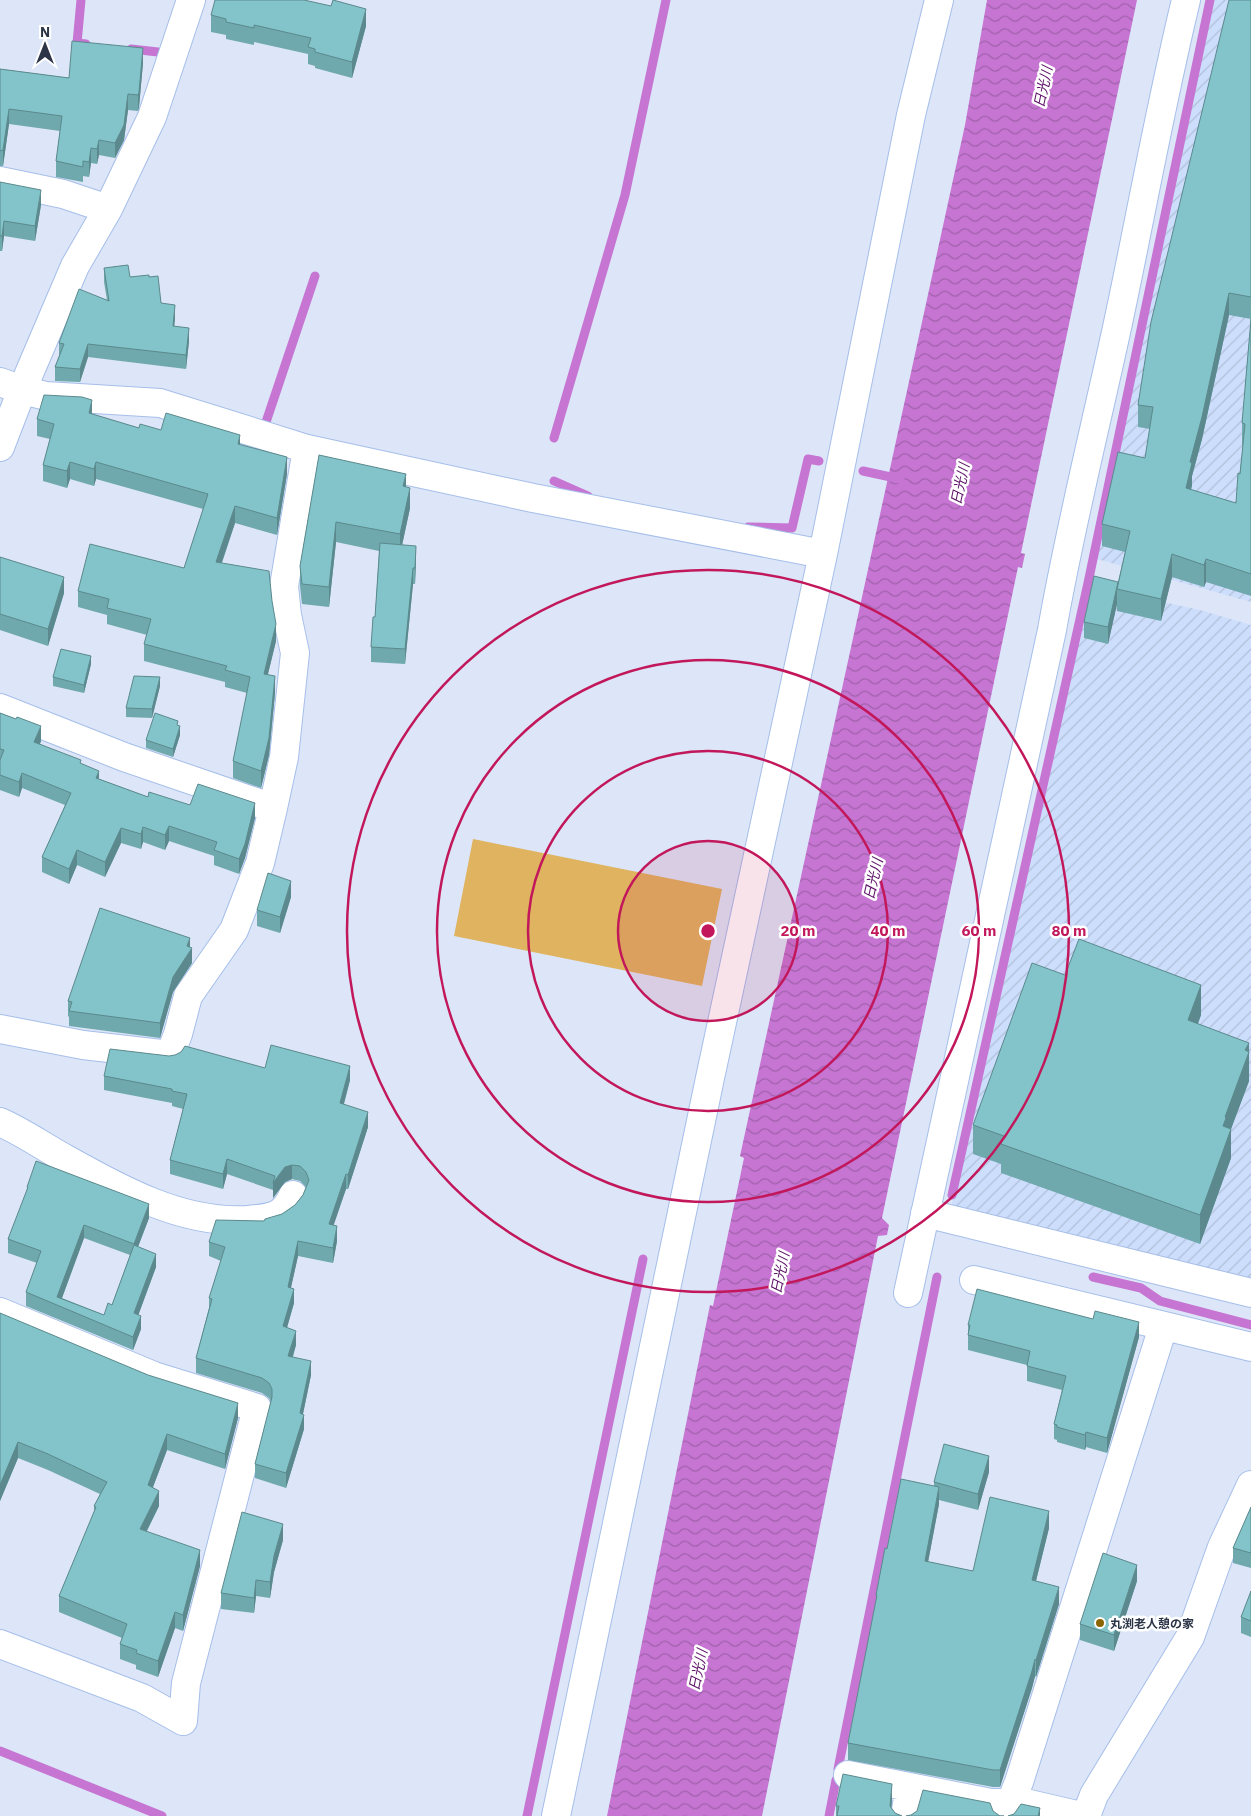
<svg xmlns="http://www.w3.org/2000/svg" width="1251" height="1816" font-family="'IBM Plex Sans','Noto Sans JP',sans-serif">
<defs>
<pattern id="industrial-furrows" width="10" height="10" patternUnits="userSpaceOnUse" patternTransform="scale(1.25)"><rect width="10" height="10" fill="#cddefc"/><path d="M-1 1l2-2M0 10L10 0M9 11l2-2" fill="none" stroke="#b0bfd9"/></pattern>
<pattern id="water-waves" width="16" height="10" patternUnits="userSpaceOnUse" patternTransform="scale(1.25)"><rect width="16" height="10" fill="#c675d2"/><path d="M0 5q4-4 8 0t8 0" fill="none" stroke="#a161ac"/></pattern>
</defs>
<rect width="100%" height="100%" fill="#dce6f8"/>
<path fill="url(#industrial-furrows)" d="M1214 0H1251V602L1097 559Z
M1089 586 1200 610 1251 625V1286L950 1212Z"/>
<path fill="#dfb35f" d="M473 839 722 889 702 986 454 936Z"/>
<path fill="url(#water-waves)" d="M987 0H1137L1021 553 1025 554 1022 568 1018 567 882 1218 889 1225 887 1235 878 1236 762 1816H607L710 1305 713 1306 744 1158 740 1156 965 125Z"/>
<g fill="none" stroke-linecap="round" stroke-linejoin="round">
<path stroke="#c675d2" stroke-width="9" d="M81 0 77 43 86 44
M131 49 158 52
M266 422 315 276
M554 438 625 195 666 0
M863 471 900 479
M554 481 588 496
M748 527 792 528 808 459 819 461
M952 1195 1088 583 1210 0
M1093 1277 1141 1288 1160 1301 1251 1325
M0 1751 162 1816
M838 1769 937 1277
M527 1816 643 1259
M829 1816 836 1780"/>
<defs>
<path id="street" d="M0 181 63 194 108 209
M0 382 22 390 46 396 160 403 307 449 533 498 823 554
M0 447 22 390 75 266 108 209 152 117 191 0
M0 708 124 757 273 808
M0 1029 83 1045 170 1055 178 1034 188 996 234 930 260 863 273 808 284 757 295 653 287 615 284 586 307 449
M0 1122C23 1132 44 1147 66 1159 121 1190 183 1224 247 1220 270 1218 283 1218 293 1195
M925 1213 1251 1293
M974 1280 1251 1347
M908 1293 1052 630C1070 527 1096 425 1118 323 1141 215 1160 107 1186 0
M0 1312 154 1376 257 1408 186 1683 183 1721 142 1698 0 1644
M848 1775 991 1803H1025L1081 1816
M556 1816 710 1078 823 554 911 115 939 0
M905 1816 910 1787
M1005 1816 1019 1782 1163 1327
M1086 1816 1094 1795 1190 1637 1222 1547 1251 1485"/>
</defs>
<use href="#street" stroke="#a6bee9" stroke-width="30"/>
<use href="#street" stroke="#fff" stroke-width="28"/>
</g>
<path fill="#70a9ad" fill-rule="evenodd" d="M1251 0V596L1206 582 1204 587 1172 577 1161 621 1117 611V604L1108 644 1084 638V622L1118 582 1125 552 1102 546V524L1145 458 1150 429 1138 427V405ZM1229 315 1251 319 1242 423V445H1243L1236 503 1191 490 1192 485V476L1202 439Z
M211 15 366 26 352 78 315 68V66L308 64V54L254 42V45L226 39V35L211 32Z
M143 63 139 107 138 111 128 110 124 140 115 158 99 155 97 164 91 163 89 177 83 176V182L56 177V161L60 131 9 124 3 166H0V69L69 78Z
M0 182 41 205 35 241 4 236 2 251H0Z
M104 268 130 277H149L161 303 175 318 174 326 189 341 186 369 88 357 80 382 55 381V367L59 356V343L107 300 104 282Z
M92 414 139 428 161 430 240 445 287 474 277 535 235 523 222 563 276 641 268 674 275 693 269 755 261 788 233 778V761L247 693 225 687V682L144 661V644L147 635 107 624V615L78 607V591L184 568 203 509 96 479 94 486 70 479 67 488 43 481V465L50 439 37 436V419Z
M319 455 406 487 410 508 402 545 416 561 415 584H413L405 664 371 662V647L375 617 379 551 336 542 329 607 302 604 300 586V566Z
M0 557 64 593 48 646 0 630Z
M91 664 84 693 53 686V677Z
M160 686 152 718 126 717V708Z
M0 713 16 719 41 741 40 744 81 764 99 779 148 797 255 818 245 858 239 874 214 865V856L169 841 165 850 143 842 141 849 121 843 105 877 77 865 69 884 42 872V857L65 805 22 788 19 797 0 790Z
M180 735 173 757 146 748V740Z
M291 897 280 933 257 926V910Z
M190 947 192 963 173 992 160 1038 69 1026V1017L68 1016V1001Z
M1065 975 1201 1015 1198 1024 1249 1052V1081L1231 1129V1158L1200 1244 1001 1173V1164L973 1154V1125Z
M265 1068 350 1080 344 1104 368 1127 348 1189H346L333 1225 337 1241 333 1263 298 1256 291 1287 294 1303 287 1328 296 1345 293 1357 311 1375 303 1414 304 1429 286 1488 255 1478V1464L271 1402 269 1398 262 1393 196 1373V1358L209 1308V1298L221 1261 209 1256V1242L282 1214 295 1205 303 1195 306 1187 300 1181 292 1179 285 1182 273 1198V1190L227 1174 223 1189 170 1174V1160L183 1109 172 1106V1103L104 1090V1076Z
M27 1187 149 1218 138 1247 156 1267 138 1315 141 1329 133 1350 26 1306V1292L37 1263 8 1253V1239L27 1192ZM84 1238 130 1255 112 1305 104 1315 62 1298Z
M0 1313 238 1418 225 1469 167 1450 153 1487 159 1506 147 1531 200 1566 183 1631 175 1628 158 1677 136 1669V1665L120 1659V1644L122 1638 59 1612V1596L94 1512V1506L100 1494 48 1470 18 1458 0 1501Z
M968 1325 1139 1337 1107 1453 1086 1447 1085 1450 1057 1442V1440L1054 1439V1424L1062 1390 1027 1381V1365L968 1350Z
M989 1472 978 1510 939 1500V1504L928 1562 973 1571 1049 1528 1036 1581 1059 1604 1036 1677 1035 1676 1032 1688 1000 1787H993L848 1760V1743L876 1604V1595L887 1549 934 1486V1482Z
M1251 1507V1568L1233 1563V1548Z
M283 1540 274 1572 270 1598 256 1596 254 1613 221 1609V1593Z
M1137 1581 1114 1651 1080 1640V1624Z
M1251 1591V1637L1241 1633V1617Z
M892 1800 891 1807 895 1813 902 1816H836V1806Z"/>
<path fill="#5b898d" d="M366 9V26L352 78V62Z
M143 48V63L139 107 138 111V95Z
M128 94V110L124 140 115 158V143Z
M9 109V124L3 166V150Z
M99 140V155L97 164V149Z
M91 148V163L89 177V162Z
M41 190V205L35 241V226Z
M4 221V236L2 251V236Z
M1229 293V315L1202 439 1192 476V485L1186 510V488L1190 462Z
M175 305V318L173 340V326Z
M189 328V341L186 369V355Z
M88 344V357L80 382V369Z
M92 400V417L89 413Z
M240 435V451L238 444Z
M287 457V474L277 535V518Z
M70 462V479L67 488V471Z
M96 462V479L94 486V469Z
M406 474V494L403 486Z
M410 488V508L400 555V534Z
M235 506V523L216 579V562Z
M336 522V542L329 607V587Z
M416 546V561L415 584V568Z
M1172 554V577L1161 621V599Z
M1206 559V582L1204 587V565Z
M413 568V584L405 664V649Z
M64 577V593L48 646V629Z
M1118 582 1117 589V604L1108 644V627Z
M276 624V641L264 690V674Z
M91 656V664L84 693V685Z
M275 676V693L269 755 261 788V771Z
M160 677V686L152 718V709Z
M41 726V741L34 757V742Z
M180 726V735L173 757V749Z
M99 771V786L96 778Z
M22 773V788L19 797V782Z
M255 803V818L245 858 239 874V859Z
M169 826V841L165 850V835Z
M143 827V842L141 849V834Z
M121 828V843L105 877V862Z
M77 850V865L69 884V869Z
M291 881V897L280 933V917Z
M190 938V951L192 948V963L173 992 160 1038V1023L173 977 187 946Z
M1201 985V1015L1188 1049V1020Z
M1249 1043V1081L1231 1129V1158L1200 1244V1215L1225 1117 1245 1050Z
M350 1066V1080L340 1118V1103Z
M368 1112V1127L348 1189V1175Z
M227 1159V1174L223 1189V1174Z
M292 1165V1179L285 1182 273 1198V1183L285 1167Z
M346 1174V1189L329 1239V1224Z
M149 1204V1218L134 1257V1244Z
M84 1225V1238L59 1306 57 1297Z
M337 1226V1241L333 1263V1248Z
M298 1241V1256L288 1301V1287Z
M156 1254V1267L134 1327V1313Z
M294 1289V1303L283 1341V1326Z
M141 1316V1329L133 1350V1337Z
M1139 1322V1337L1107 1453V1438Z
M296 1331V1345L288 1371V1356Z
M311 1361V1375L300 1428V1413Z
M238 1403V1418L225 1469V1454Z
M304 1415V1429L286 1488V1473Z
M1086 1432V1447L1085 1450V1435Z
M167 1434V1450L148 1500V1485Z
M18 1442V1458L0 1501V1485Z
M989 1456V1472L978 1510V1494Z
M939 1487V1504L925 1578V1561Z
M159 1491V1506L140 1544V1529Z
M1049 1511V1528L1032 1597V1580Z
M283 1524V1540L274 1572 270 1598V1582L274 1556Z
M200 1550V1566L183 1631V1615Z
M1137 1565V1581L1114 1651V1635Z
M256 1580V1596L254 1613V1598Z
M1059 1587V1604L1036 1677V1660Z
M175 1612V1628L158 1677V1661Z
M1035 1659V1676L1032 1688 1000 1787V1770Z
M892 1784V1800L891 1816 890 1806Z
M1040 1808V1816H1038Z"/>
<path fill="#82c4c9" stroke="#5b898d" d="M215 0H304L331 6 333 0 366 9 352 62 315 52V49L308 47 311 38 254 25V28L226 22V19L211 15Z
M1229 0H1251V297L1229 293 1202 417 1190 462 1192 463 1186 488 1236 503 1238 473 1240 474 1245 424 1242 423 1251 319V574L1206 559 1204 565 1172 554 1161 599 1117 589 1130 531 1102 524 1118 452 1145 458 1153 407 1138 405 1151 322Z
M72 41 143 48 139 92 138 95 128 94 124 125 115 143 99 140 97 149 91 148 89 162 83 161V167L56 161 62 116 9 109 3 150 0 151V69L69 78Z
M0 182 41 190 35 226 4 221 2 236H0Z
M128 265 130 277 149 275V277L158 276 161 303 175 305 173 326 189 328 186 355 88 344 80 369 55 367 64 344 59 343 79 289 109 301 104 268Z
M44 395 82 397 92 400 89 413 139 428 140 424 161 430 166 413 240 435 238 444 287 457 277 518 235 506 216 562 269 571 272 601 276 624 264 674 275 676 269 738 261 771 233 761 250 677 225 670 227 666 144 644 151 619 107 608 109 599 78 591 90 544 184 568 208 494 96 462 94 469 70 462 67 471 43 465 54 424 37 419Z
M319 455 406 474 403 486 410 488 400 534 336 522 329 587 302 584 300 566Z
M380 543 416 546 415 568H413L405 649 371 647 373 617H375Z
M0 557 64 577 48 629 0 614Z
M1094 576 1118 582 1108 627 1084 622Z
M61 649 91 656 84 685 53 677Z
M134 676 160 677 152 709 126 708Z
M0 713 16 719 17 717 41 726 34 742 81 760 80 763 99 771 96 778 148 797 149 792 190 805 198 784 255 803 245 844 239 859 214 850 217 842 169 826 165 835 143 827 141 834 121 828 105 862 77 850 69 869 42 857 71 793 22 773 19 782 0 775V760L4 750 0 749Z
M155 713 178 721 177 725 180 726 173 749 146 740Z
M268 873 291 881 280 917 257 910Z
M100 908 190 938 187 946 192 948 173 977 160 1023 69 1011 72 1002 68 1001Z
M1079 939 1201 985 1188 1020 1249 1043 1245 1050 1249 1052 1225 1117 1226 1118 1223 1126 1231 1129 1200 1215 1001 1144 1004 1136 973 1125 1032 963 1065 975Z
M271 1045 350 1066 340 1103 368 1112 348 1175 346 1174 329 1224 337 1226 333 1248 298 1241 288 1287 294 1289 283 1326 296 1331 288 1356 311 1361 300 1413 304 1415 286 1473 255 1464 272 1397V1389L269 1383 262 1378 196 1358 212 1299 209 1298 225 1247 209 1242 216 1220 264 1221 265 1219 282 1214 295 1205 303 1195 309 1180 306 1172 300 1166 292 1165 285 1167 273 1183 275 1176 227 1159 223 1174 170 1160 187 1094 172 1091V1089L104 1076 110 1049 169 1056 175 1055 181 1052 185 1046 265 1068Z
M36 1161 149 1204 134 1244 84 1225 57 1297 104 1315 108 1303 112 1305 134 1245 156 1254 134 1313 141 1316 133 1337 26 1292 41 1251 8 1239 28 1187H27Z
M977 1289 1093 1319 1095 1311 1139 1322 1107 1438 1086 1432 1085 1435 1057 1427V1425L1054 1424 1066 1376 1027 1366 1030 1351 968 1335 970 1325H968Z
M0 1313 148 1375 238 1403 225 1454 167 1434 148 1485 159 1491 140 1529 200 1550 183 1615 175 1612 158 1661 136 1653 137 1650 120 1644 127 1624 59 1596 96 1507 94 1506 107 1482 48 1454 18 1442 0 1485Z
M944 1444 989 1456 978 1494 934 1482Z
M901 1479 939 1487 925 1561 973 1571 990 1497 1049 1511 1032 1580 1059 1587 1036 1660 1035 1659 1032 1671 1000 1770H993L848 1743 877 1595H876L885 1548 887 1549Z
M1251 1507V1553L1233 1548Z
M242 1512 283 1524 274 1556 270 1582 256 1580 254 1598 221 1593Z
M1103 1553 1137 1565 1114 1635 1080 1624Z
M1251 1591V1621L1241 1617Z
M843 1774 892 1784 890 1806 895 1813 902 1816H837L839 1806H836Z
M923 1790 990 1803 993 1811 1000 1816H1004H906L911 1815 917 1811Z
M1021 1804 1040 1808 1038 1816H1008L1014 1814Z"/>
<circle cx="708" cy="931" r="90" fill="#c2185b" fill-opacity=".12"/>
<g fill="none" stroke="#c2185b" stroke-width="2.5">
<circle cx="708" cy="931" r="90"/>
<circle cx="708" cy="931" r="180"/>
<circle cx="708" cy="931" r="271"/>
<circle cx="708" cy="931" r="361"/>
</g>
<circle fill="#8b6404" stroke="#fff" stroke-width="2" cx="1100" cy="1623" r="5"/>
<g text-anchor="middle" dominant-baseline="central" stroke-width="5" stroke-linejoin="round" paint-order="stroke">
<g font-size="12" font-weight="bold" fill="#2c3547" stroke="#fff" text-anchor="start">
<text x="1110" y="1623">丸渕老人憩の家</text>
</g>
<g font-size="14" font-style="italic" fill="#5c0f67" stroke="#fff">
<text transform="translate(1043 87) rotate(-78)">日光川</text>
<text transform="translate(960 484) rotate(-78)">日光川</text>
<text transform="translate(873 879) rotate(-77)">日光川</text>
<text transform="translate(780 1273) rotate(-78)">日光川</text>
<text transform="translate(698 1670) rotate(-78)">日光川</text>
</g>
</g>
<circle cx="708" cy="931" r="8" fill="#c2185b" stroke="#fff" stroke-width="2.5"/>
<g font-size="15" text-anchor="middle" font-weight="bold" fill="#c2185b" stroke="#fff" stroke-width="5" stroke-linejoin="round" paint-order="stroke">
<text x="798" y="936">20 m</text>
<text x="888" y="936">40 m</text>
<text x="979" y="936">60 m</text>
<text x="1069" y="936">80 m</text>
</g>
<g transform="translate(45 45)" stroke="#ffffff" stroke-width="4" paint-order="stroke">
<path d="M0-4L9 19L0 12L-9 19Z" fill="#2c3547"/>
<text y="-8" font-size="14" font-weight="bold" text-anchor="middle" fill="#2c3547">N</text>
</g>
</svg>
